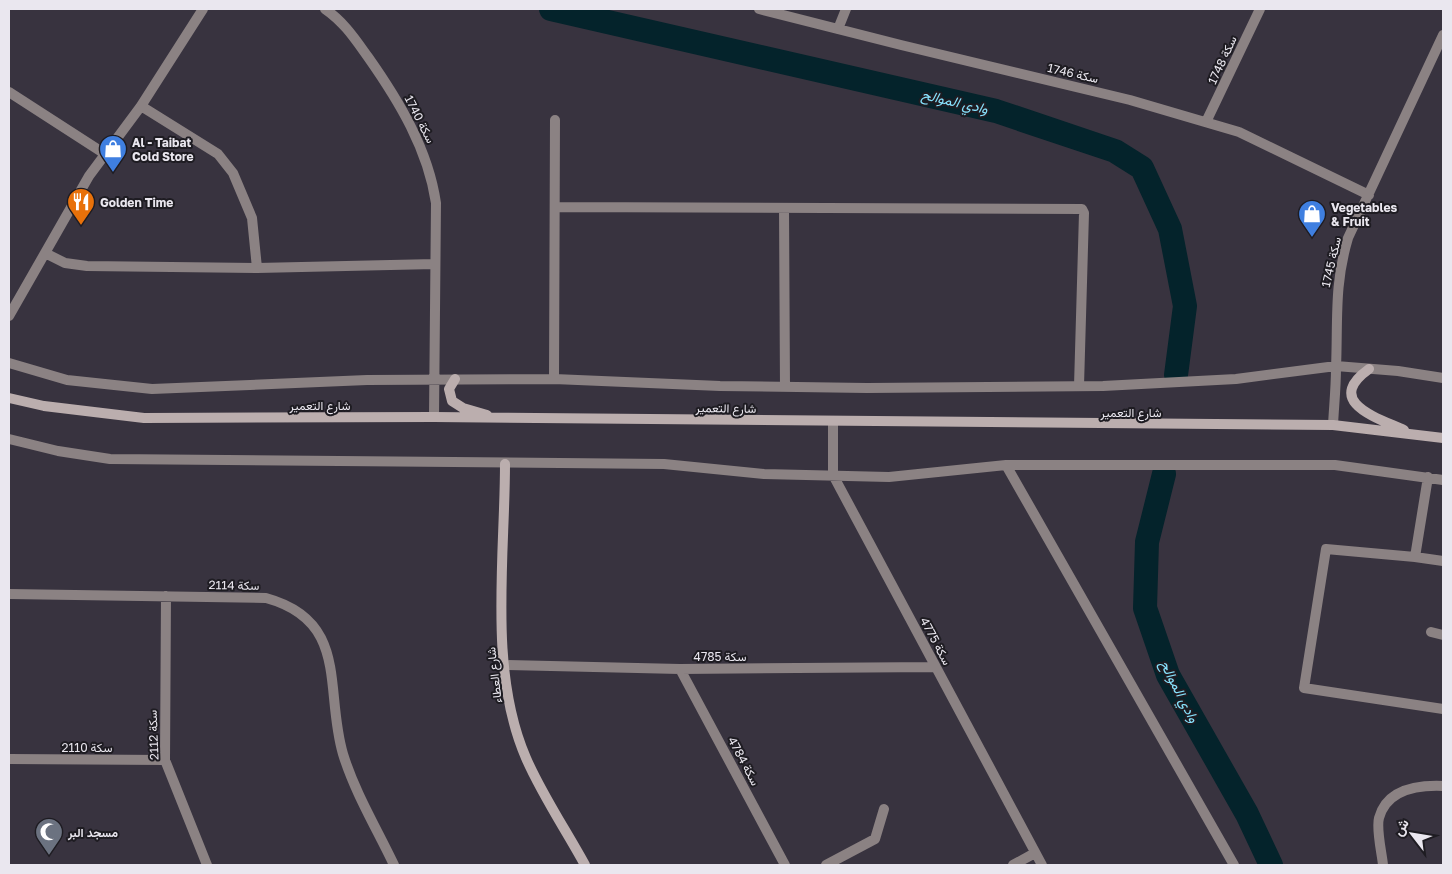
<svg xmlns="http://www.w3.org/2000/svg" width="1452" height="874" font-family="'Golos Text',Vazirmatn,sans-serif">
<rect width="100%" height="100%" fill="#38333f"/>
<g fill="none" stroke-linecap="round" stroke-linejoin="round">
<path stroke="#04232b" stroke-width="24" d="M551 9 996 111 1115 151 1142 168 1170 229 1185 306 1176 375
M1164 474 1147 542 1145 608 1168 675 1247 814 1271 865"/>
<path stroke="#8b8283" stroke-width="10" d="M325 9C344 22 355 39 368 57 399 101 428 149 436 203L434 417
M759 9 901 45 1130 100 1239 132 1369 195
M838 29 846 9
M9 92 105 154
M141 106 218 154 233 173 252 218 257 268
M1206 122 1260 9
M555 207 1082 209 1084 213 1079 386
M784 208 785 387
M45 253 65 263 87 266 257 268 435 264
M9 316 89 176 141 106 203 9
M9 363 67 380 152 389 367 380 554 379 720 386 867 388 1103 386 1236 379 1336 366 1398 371 1443 378
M554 379 555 120
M833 422V475L1042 865
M1333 425C1334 406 1336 387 1336 368 1338 320 1334 285 1348 238L1443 35
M9 439 58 451 110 459 664 464 764 474 889 477 1006 465H1335L1443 480
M1006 465 1234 865
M1428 477 1415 557 1326 549 1304 688 1443 709
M1415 557 1443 561
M9 594 266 598C350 621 324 690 343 754 355 793 377 829 394 865
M166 596 165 760 207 865
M1431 632 1443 635
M504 665 680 669 936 667
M680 669 785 865
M9 759 165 760
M826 865 875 839 884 809
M1013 865 1035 853
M1383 865C1382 854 1376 829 1379 818 1387 789 1418 785 1443 786"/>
<path stroke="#bbaeae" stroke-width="10" d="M1369 369C1323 402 1378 418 1404 430
M455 379 449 389 452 401 463 408 487 415
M9 398 44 406 144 418 434 417 1333 425 1443 438
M505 464C505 557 488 671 526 758 542 795 566 830 585 865"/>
</g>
<defs>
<symbol id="shop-pin" viewBox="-11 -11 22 30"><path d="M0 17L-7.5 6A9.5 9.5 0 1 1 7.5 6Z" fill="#3f7fe0" stroke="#1e1c22"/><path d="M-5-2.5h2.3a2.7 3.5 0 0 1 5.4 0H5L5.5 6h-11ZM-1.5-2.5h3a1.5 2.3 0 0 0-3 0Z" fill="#fff"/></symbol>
<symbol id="restaurant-pin" viewBox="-11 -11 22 30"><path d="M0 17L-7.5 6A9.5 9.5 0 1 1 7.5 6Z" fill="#e8710a" stroke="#1e1c22"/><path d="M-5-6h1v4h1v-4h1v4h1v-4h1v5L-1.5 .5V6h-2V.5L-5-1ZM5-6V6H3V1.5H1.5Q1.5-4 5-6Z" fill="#fff"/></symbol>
<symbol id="mosque-pin" viewBox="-11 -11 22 30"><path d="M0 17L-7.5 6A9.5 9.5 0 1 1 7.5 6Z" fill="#6b7280" stroke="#1e1c22"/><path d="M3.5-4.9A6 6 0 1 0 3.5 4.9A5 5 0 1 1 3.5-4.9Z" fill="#fff"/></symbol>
</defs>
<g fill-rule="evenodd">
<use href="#shop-pin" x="97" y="133" width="32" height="43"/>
<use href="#restaurant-pin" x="65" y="186" width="32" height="43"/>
<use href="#shop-pin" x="1296" y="198" width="32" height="43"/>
<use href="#mosque-pin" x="33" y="816" width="32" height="43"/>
</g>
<g text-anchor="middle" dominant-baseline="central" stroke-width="4" stroke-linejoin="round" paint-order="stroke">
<g font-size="12" fill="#eae7ef" stroke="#1e1c22">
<text transform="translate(1222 60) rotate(-65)">سكة 1748</text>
<text transform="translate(1073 73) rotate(13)">سكة 1746</text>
<text transform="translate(420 119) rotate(63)">سكة 1740</text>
<text transform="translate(1331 262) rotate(-77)">سكة 1745</text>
<text x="320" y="405">شارع التعمير</text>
<text transform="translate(726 408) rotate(1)">شارع التعمير</text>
<text x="1131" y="412">شارع التعمير</text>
<text transform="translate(234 585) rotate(1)">سكة 2114</text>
<text transform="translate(936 641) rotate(62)">سكة 4775</text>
<text x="720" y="656">سكة 4785</text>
<text transform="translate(494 675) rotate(-97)">شارع العطاء</text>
<text transform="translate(153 735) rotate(-92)">سكة 2112</text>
<text x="87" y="747">سكة 2110</text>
<text transform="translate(744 761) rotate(62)">سكة 4784</text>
</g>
<g font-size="12" font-weight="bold" fill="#eae7ef" stroke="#1e1c22" text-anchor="start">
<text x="132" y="142">Al - Taibat<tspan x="132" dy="14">Cold Store</tspan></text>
<text x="100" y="202">Golden Time</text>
<text x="1331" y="207">Vegetables<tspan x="1331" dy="14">&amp; Fruit</tspan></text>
<text x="68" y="832">مسجد البر</text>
</g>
<g font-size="14" font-style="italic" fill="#87e2fd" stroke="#1e1c22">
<text transform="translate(955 101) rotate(13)">وادي الموالح</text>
<text transform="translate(1180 691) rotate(63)">وادي الموالح</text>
</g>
</g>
<rect width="1452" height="874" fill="none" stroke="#eae7ef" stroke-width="20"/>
<g transform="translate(1412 834) rotate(301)" stroke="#1e1c22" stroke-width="4" paint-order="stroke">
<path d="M0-4L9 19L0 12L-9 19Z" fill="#eae7ef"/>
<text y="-8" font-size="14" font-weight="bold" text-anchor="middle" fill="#eae7ef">ش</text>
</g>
</svg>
